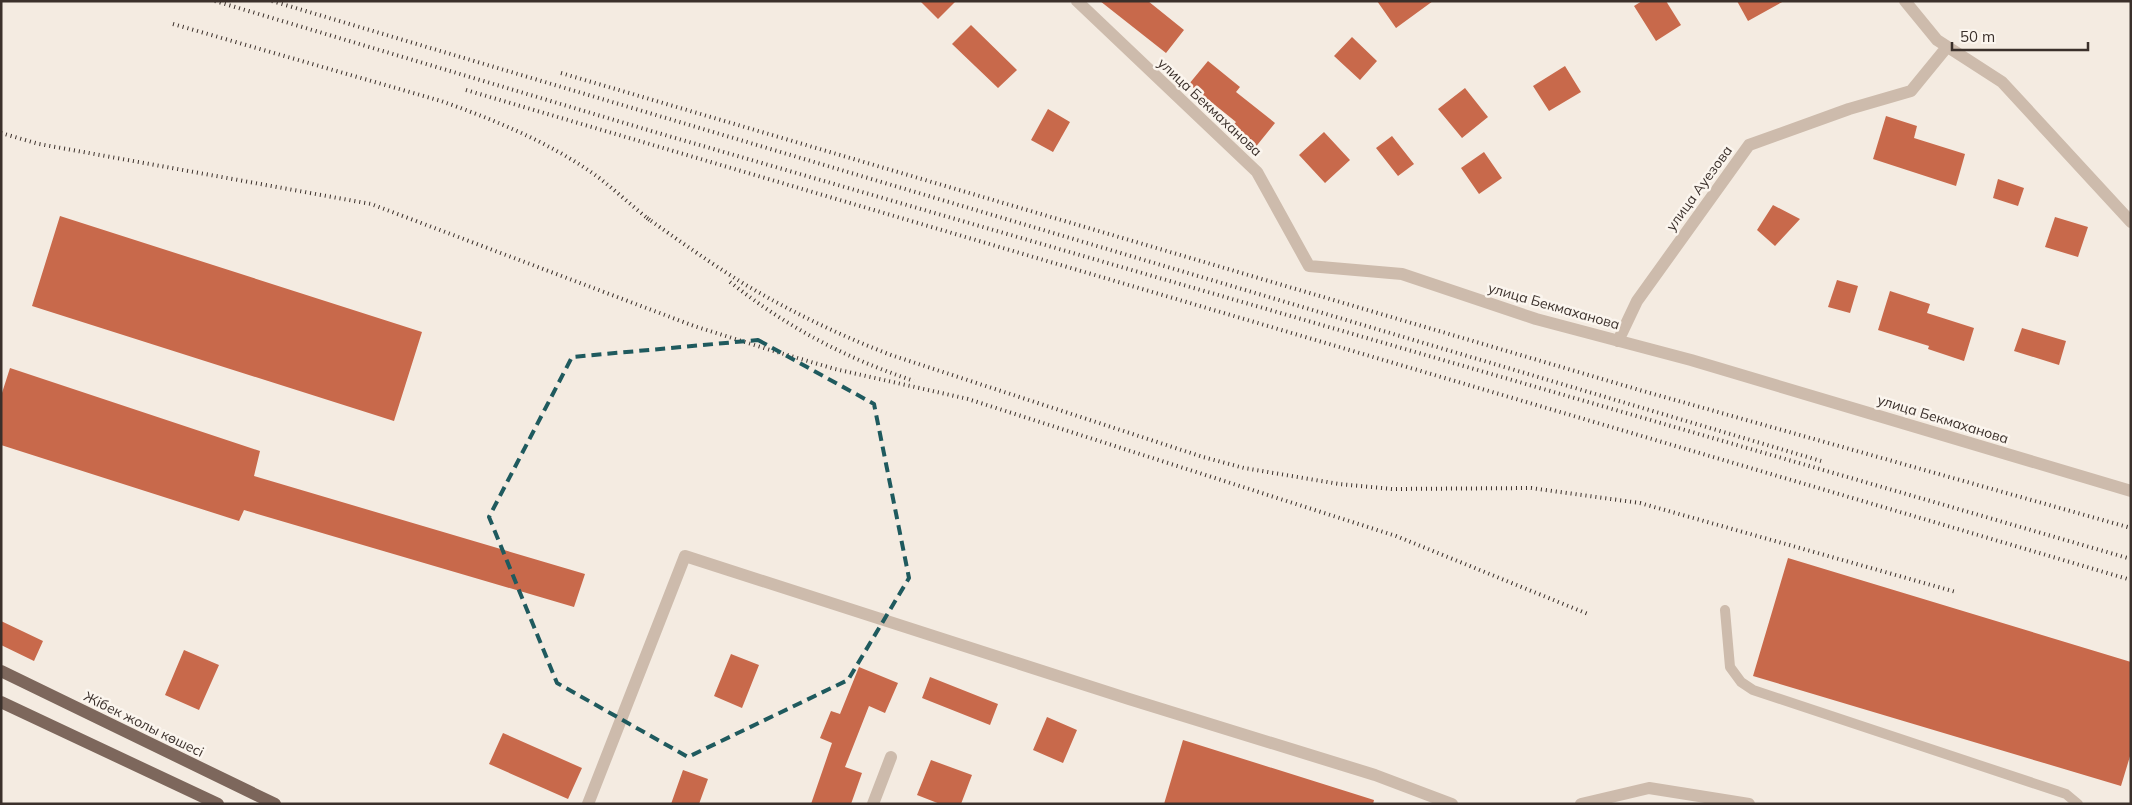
<svg xmlns="http://www.w3.org/2000/svg" width="2132" height="805" font-family="Mulish,sans-serif">
<rect width="100%" height="100%" fill="#f4ebe1"/>
<path fill="#c8694b" d="M920 1H956L938 19Z
M1100 1H1148L1184 30 1166 53Z
M1377 1H1433L1396 28Z
M1642 1H1666L1681 25 1656 41 1634 6Z
M1737 1H1784L1748 21Z
M971 25 1017 70 998 88 952 44Z
M1352 37 1377 61 1360 80 1334 56Z
M1208 61 1240 87 1236 92 1275 123 1254 149 1230 129 1236 122 1189 84Z
M1565 66 1581 92 1549 111 1533 86Z
M1465 88 1488 117 1462 138 1438 109Z
M1048 109 1070 122 1053 152 1031 140Z
M1886 116 1917 126 1914 138 1965 154 1956 186 1873 159Z
M1324 132 1350 160 1325 183 1299 155Z
M1392 136 1414 164 1398 176 1376 148Z
M1484 152 1502 178 1479 194 1461 168Z
M1998 179 2024 188 2018 206 1993 198Z
M1773 205 1800 219 1775 246 1757 230Z
M60 216 422 332 394 421 32 306Z
M2055 217 2088 227 2078 257 2045 247Z
M1837 280 1858 286 1850 313 1828 307Z
M1890 291 1930 304 1927 313 1974 328 1964 361 1928 349 1929 346 1878 330Z
M2022 328 2066 341 2059 365 2014 351Z
M10 368 260 451 254 476 585 574 574 607 244 510 239 521 1 445V396Z
M1788 558 2131 662V753L2121 786 1753 676Z
M1 621 43 641 34 661 1 645Z
M184 650 219 665 199 710 165 695Z
M731 654 759 665 742 708 714 696Z
M859 667 898 683 885 713 869 706 845 767 862 773 851 804H811L832 743 820 738 831 711 840 714Z
M930 677 998 704 990 725 922 698Z
M1047 717 1077 730 1063 763 1033 750Z
M503 733 582 768 568 799 489 764Z
M1183 740 1374 800 1373 804H1164Z
M931 760 972 775 961 804H940L917 795Z
M683 770 708 779 699 804H671Z"/>
<g fill="none" stroke-linecap="round" stroke-linejoin="round">
<path stroke="#cdbbac" stroke-width="10" d="M1725 610 1730 667 1741 682 1753 690 2066 794 2078 804"/>
<path stroke="#cdbbac" stroke-width="12" d="M1077 1 1257 172 1309 266 1402 274 1536 319 1691 360 2131 491
M1905 1 1937 40 2002 82 2131 222
M1618 341 1637 301 1749 145 1849 109 1911 91 1947 47
M588 804 685 556 1129 699 1375 775 1452 804
M873 804 891 757
M1581 804 1649 788 1749 804"/>
<path stroke="#7d675c" stroke-width="12" d="M1 671 275 804
M1 702 218 804"/>
<path stroke="#3b302b" stroke-width="4" stroke-dasharray="1 4" stroke-linecap="butt" d="M215 1 658 133 2131 559
M272 1 1821 461
M173 24 441 101C495 120 551 143 598 177 616 191 633 207 651 221
M561 73 1643 391 2131 528
M466 90 2131 580
M1 133 39 144 371 204 694 326 767 349 835 369 968 399 1396 536 1588 614
M647 218C678 240 709 262 741 282 789 311 839 335 891 355L1203 457 1244 468 1339 484 1392 489 1531 488 1640 503 1956 592
M730 282C787 327 845 358 914 381"/>
</g>
<path fill="none" stroke="#1f5a5e" stroke-width="4" stroke-dasharray="10 6" stroke-linejoin="round" d="M758 340 874 404 909 578 848 680 688 757 557 683 489 517 572 357Z"/>
<g text-anchor="middle" dominant-baseline="central" stroke-width="5" stroke-linejoin="round" paint-order="stroke">
<g font-size="14" fill="#3b302b" stroke="#fbf5ee">
<text transform="translate(1210 107) rotate(43)">улица Бекмаханова</text>
<text transform="translate(1699 188) rotate(-54)">улица Ауезова</text>
<text transform="translate(1554 306) rotate(16)">улица Бекмаханова</text>
<text transform="translate(1943 419) rotate(17)">улица Бекмаханова</text>
<text transform="translate(144 724) rotate(26)">Жібек жолы көшесі</text>
</g>
</g>
<rect width="2132" height="805" fill="none" stroke="#3b302b" stroke-width="5"/>
<path d="M1952 42v8h136v-8" fill="none" stroke="#3b302b" stroke-width="2.5"/>
<text x="1960" y="42" font-size="15" fill="#3b302b" stroke="#fbf5ee" stroke-width="4" paint-order="stroke">50 m</text>
</svg>
